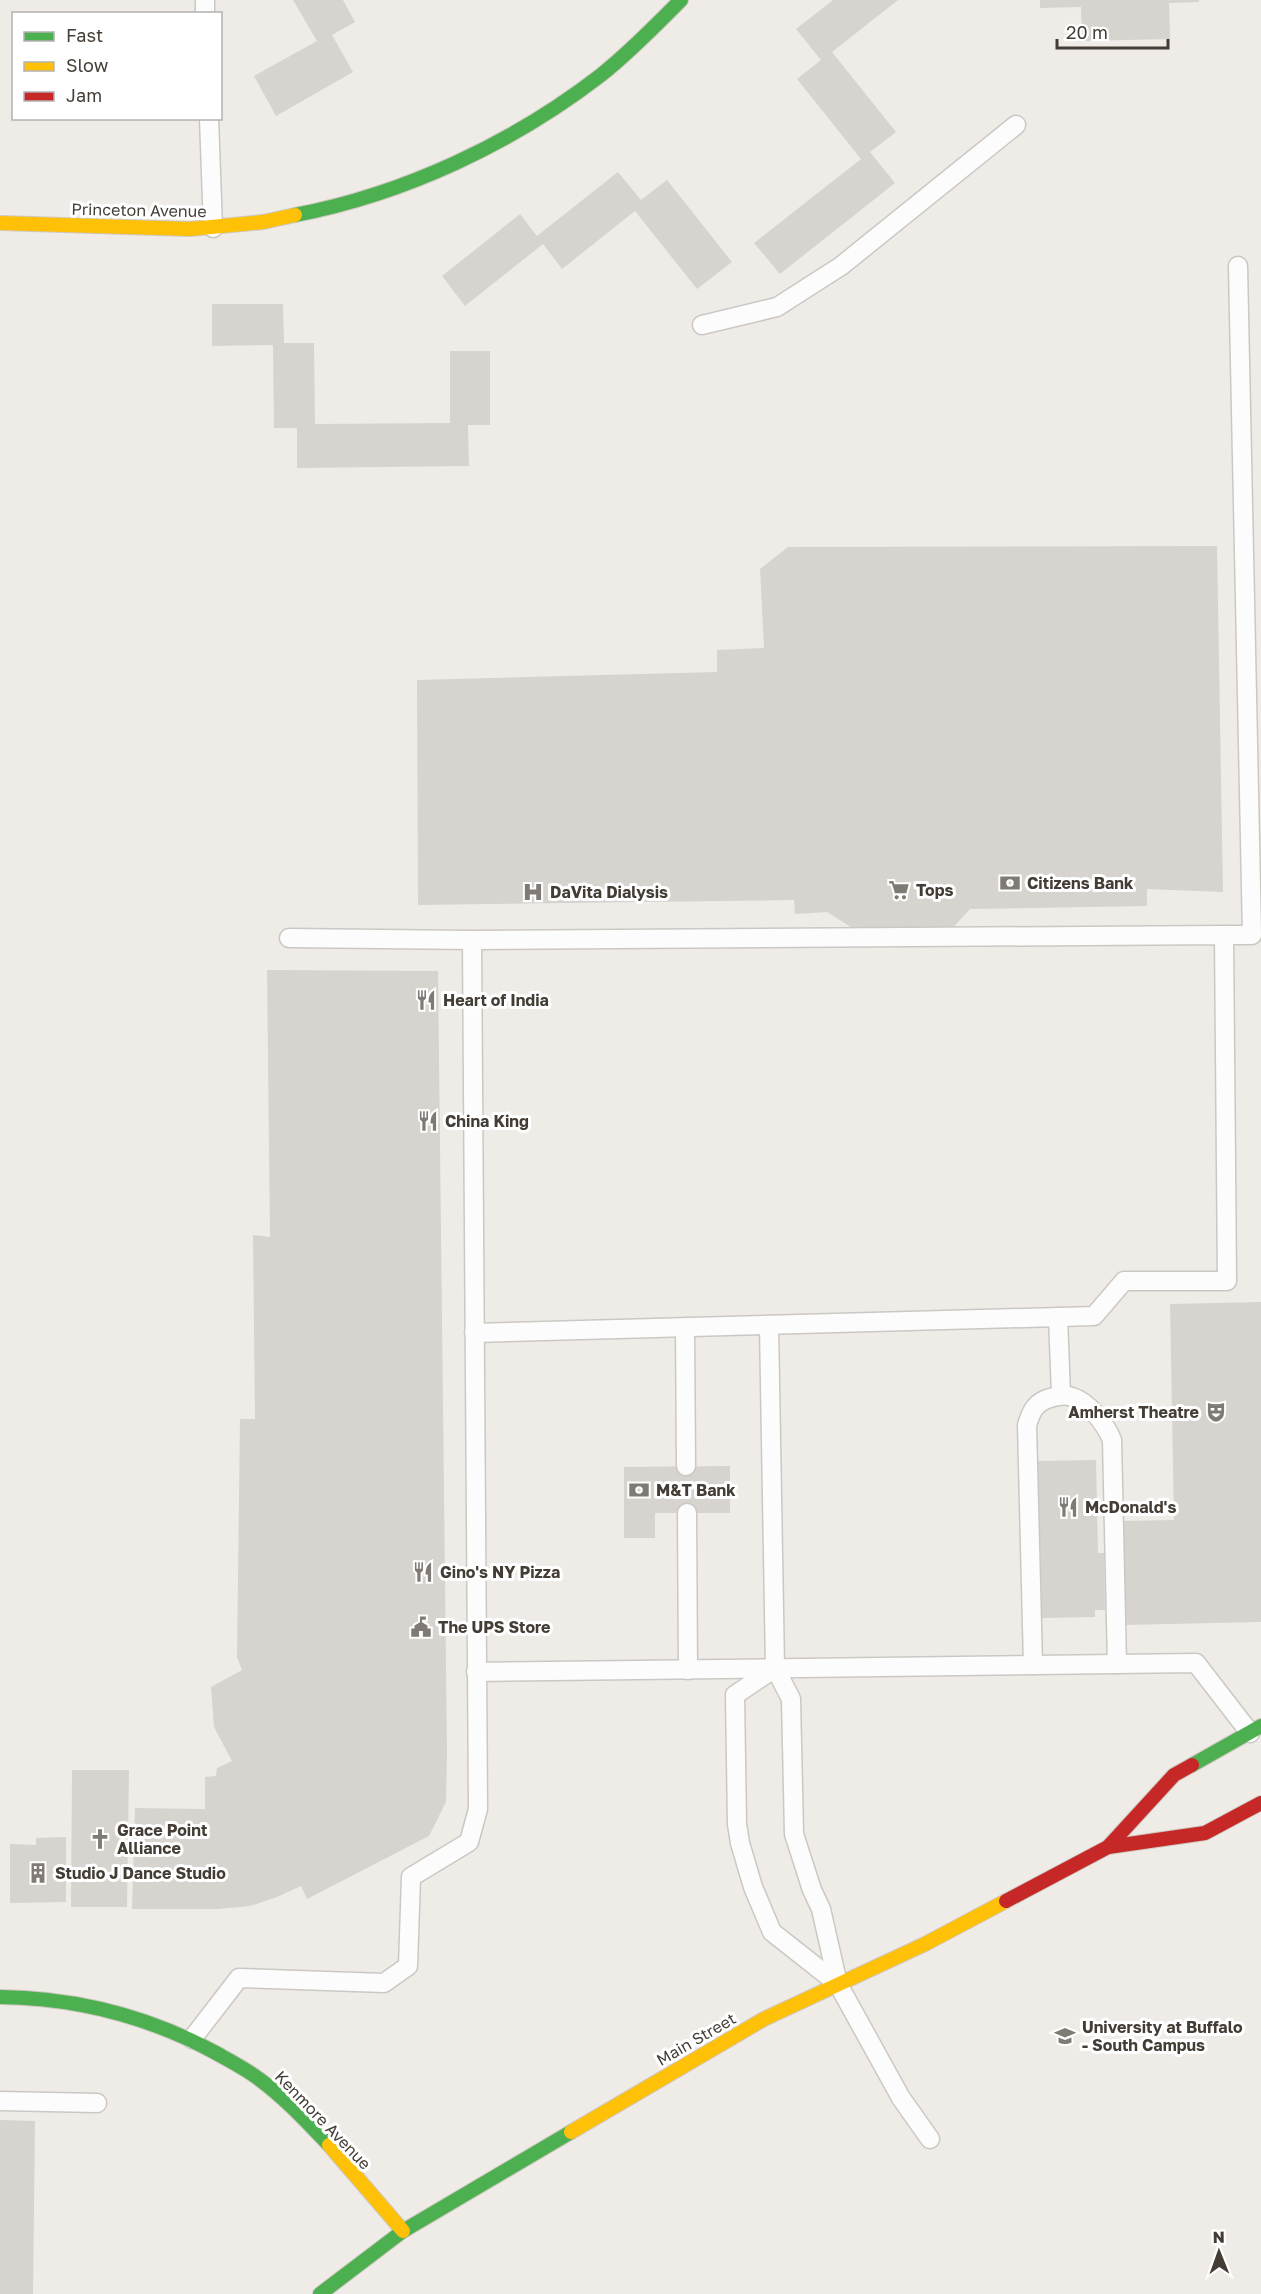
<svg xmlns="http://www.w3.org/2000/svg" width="1261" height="2294" font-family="'Golos Text',sans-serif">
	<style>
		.building { fill: #d7d3cf }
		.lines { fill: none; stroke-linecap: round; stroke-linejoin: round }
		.lane-casing { stroke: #cbc8c4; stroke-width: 21 }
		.fast-casing { stroke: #cec8bf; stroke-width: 16 }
		.slow-casing { stroke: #cec8bf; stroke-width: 16 }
		.jam-casing { stroke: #cec8bf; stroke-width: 16 }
		.lane { stroke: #fdfcfc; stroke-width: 18 }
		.fast { stroke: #4caf50; stroke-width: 14 }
		.slow { stroke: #ffc107; stroke-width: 14 }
		.jam { stroke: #c62828; stroke-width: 14 }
		.labels { text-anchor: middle; stroke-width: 6; stroke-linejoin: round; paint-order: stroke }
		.street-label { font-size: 16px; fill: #443d35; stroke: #fff }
		.poi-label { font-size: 16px; font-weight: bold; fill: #443d35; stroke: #fff; text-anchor: start }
	</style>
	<rect width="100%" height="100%" fill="#efece8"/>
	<!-- building -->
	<g class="building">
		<path d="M293,0H343L355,22L332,35L353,72L276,116L254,76L317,41Z"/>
		<path d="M833,0H898L832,52L896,132L870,152L895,183L780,274L754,243L861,159L797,79L821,60L796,29Z"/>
		<path d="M1040,0H1199V2L1169,3L1170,39L1082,41L1081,7L1040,8Z"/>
		<path d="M618,172L641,200L667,180L732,262L697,289L635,211L562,269L543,244L465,306L442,276L520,214L537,236Z"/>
		<path d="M212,304H283L284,343H314L315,424L450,423V351H490V425H468L469,466L297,468V428H274L273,345L212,346Z"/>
		<path d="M1217,546L1223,892L1147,889V906L970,909L950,931L854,929L827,912L795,914L794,900L418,905L417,680L717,672V650L764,648L760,569L788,547Z"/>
		<path d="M267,970L438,971L447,1753L446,1802L429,1836L307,1899L301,1886L277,1897L250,1906L219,1909H132L135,1808L205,1809V1777L216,1776L217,1768L232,1761L214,1727L211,1687L242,1670L237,1657L240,1419H255L253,1235L270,1237Z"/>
		<path d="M1261,1302V1622L1123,1625L1121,1521L1174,1520L1170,1304Z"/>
		<path d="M1096,1460L1098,1553H1104L1105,1610H1095V1617L1042,1618L1038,1461Z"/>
		<path d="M730,1466V1513H655V1538H624V1467Z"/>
		<path d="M72,1770H129L127,1907H71Z"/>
		<path d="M66,1837V1902L10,1903V1844L36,1845V1838Z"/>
		<path d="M0,2120L35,2121L33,2294H0Z"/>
	</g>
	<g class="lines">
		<!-- lane casing -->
		<g class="lane-casing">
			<g id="lane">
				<path d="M205,0V14"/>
				<path d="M209,118L213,228"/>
				<path d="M702,325L777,307L841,266L1016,125"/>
				<path d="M1224,935H1252L1238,266"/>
				<path d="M289,938L472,940"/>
				<path d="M1058,1317L1061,1395"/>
				<path d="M769,1325L775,1668L791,1699L794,1834L812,1890L821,1909L838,1984L901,2098L930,2139"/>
				<path d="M685,1327L686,1466"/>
				<path d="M687,1513L688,1670"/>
				<path d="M1033,1665L1027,1425C1031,1412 1035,1402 1050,1398C1057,1396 1065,1394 1072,1397C1089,1402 1106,1425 1112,1440L1117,1664"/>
				<path d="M775,1668L735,1695L737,1824L740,1843L753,1887L772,1932L838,1984"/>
				<path d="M476,1672L1196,1663L1250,1733"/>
				<path d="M192,2039L239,1978L384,1983L408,1966L411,1877L469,1842L478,1809L472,940L1224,935L1227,1281H1124L1094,1316L474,1333"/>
				<path d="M0,2101L97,2103"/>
			</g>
		</g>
		<!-- fast casing -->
		<g class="fast-casing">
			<g id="fast">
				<path d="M295,215C405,194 513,143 601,75C630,52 655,26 681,0"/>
				<path d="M1192,1765L1261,1726"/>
				<path d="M0,1997C77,1998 148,2016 216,2053C230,2061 246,2069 259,2079C285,2098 307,2122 329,2145"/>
				<path d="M320,2294L403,2231L571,2132"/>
			</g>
		</g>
		<!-- slow casing -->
		<g class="slow-casing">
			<g id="slow">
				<path d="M0,223L190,229L263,222L295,215"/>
				<path d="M571,2132L764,2019L925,1944L1006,1901"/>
				<path d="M329,2145L403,2231"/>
			</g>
		</g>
		<!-- jam casing -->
		<g class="jam-casing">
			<g id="jam">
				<path d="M1108,1847L1205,1833L1261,1803"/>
				<path d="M1006,1901L1108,1847L1174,1775L1192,1765"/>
			</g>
		</g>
		<!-- lane -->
		<use href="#lane" class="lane"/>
		<!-- fast -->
		<use href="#fast" class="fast"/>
		<!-- slow -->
		<use href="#slow" class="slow"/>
		<!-- jam -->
		<use href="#jam" class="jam"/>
	</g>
	<!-- icons -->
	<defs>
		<g id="bank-bare" transform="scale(1.62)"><path d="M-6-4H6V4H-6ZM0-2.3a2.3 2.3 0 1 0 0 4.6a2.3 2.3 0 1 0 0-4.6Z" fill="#807a74" stroke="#fff" stroke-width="2.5" paint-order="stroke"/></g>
		<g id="supermarket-bare" transform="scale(1.62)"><path d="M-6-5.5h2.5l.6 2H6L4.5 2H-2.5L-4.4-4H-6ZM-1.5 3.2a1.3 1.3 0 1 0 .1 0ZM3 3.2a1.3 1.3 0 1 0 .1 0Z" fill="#807a74" stroke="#fff" stroke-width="2.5" paint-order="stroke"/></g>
		<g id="hospital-bare" transform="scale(1.62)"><path d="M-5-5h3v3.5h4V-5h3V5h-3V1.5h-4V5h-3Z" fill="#807a74" stroke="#fff" stroke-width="2.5" paint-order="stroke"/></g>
		<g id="restaurant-bare" transform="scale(1.62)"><path d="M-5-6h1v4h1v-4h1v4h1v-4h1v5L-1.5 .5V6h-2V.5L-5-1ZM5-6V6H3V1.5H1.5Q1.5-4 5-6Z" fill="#807a74" stroke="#fff" stroke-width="2.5" paint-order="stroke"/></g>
		<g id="theatre-bare" transform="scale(1.62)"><path d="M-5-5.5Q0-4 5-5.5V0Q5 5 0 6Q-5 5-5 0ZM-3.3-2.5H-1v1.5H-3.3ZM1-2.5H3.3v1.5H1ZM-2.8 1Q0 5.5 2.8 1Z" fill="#807a74" stroke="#fff" stroke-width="2.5" paint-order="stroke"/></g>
		<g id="civic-bare" transform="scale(1.62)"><path d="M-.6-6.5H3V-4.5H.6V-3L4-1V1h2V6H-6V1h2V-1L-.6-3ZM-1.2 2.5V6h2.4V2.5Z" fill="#807a74" stroke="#fff" stroke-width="2.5" paint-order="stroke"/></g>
		<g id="church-bare" transform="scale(1.62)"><path d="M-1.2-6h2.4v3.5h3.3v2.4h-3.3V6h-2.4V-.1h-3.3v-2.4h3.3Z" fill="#807a74" stroke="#fff" stroke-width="2.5" paint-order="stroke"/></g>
		<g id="building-bare" transform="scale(1.62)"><path d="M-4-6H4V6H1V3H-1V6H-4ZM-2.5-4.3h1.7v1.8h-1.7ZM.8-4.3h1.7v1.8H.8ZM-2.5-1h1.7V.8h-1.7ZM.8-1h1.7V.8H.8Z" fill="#807a74" stroke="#fff" stroke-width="2.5" paint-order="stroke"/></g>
		<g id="university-bare" transform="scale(1.62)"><path d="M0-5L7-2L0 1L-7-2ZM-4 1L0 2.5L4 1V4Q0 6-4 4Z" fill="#807a74" stroke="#fff" stroke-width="2.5" paint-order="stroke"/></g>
	</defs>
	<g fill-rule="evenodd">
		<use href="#bank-bare" x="1010" y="883"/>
		<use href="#supermarket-bare" x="899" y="890"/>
		<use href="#hospital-bare" x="533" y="892"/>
		<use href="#restaurant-bare" x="426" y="1000"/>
		<use href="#restaurant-bare" x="428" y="1121"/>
		<use href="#theatre-bare" x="1216" y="1412"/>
		<use href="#bank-bare" x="639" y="1490"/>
		<use href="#restaurant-bare" x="1068" y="1507"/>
		<use href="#restaurant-bare" x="423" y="1572"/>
		<use href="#civic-bare" x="421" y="1627"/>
		<use href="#church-bare" x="100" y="1839"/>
		<use href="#building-bare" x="38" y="1873"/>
		<use href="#university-bare" x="1065" y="2036"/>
	</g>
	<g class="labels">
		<!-- street labels -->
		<g class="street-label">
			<text transform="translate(139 210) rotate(1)" y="6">Princeton Avenue</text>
			<text transform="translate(696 2039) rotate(-30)" y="6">Main Street</text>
			<text transform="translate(323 2120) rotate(46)" y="6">Kenmore Avenue</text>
		</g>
		<!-- poi labels -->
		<g class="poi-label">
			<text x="1027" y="889">Citizens Bank</text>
			<text x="916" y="896">Tops</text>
			<text x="550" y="898">DaVita Dialysis</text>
			<text x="443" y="1006">Heart of India</text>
			<text x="445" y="1127">China King</text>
			<text x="1199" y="1418" text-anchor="end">Amherst Theatre</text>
			<text x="656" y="1496">M&amp;T Bank</text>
			<text x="1085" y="1513">McDonald's</text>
			<text x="440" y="1578">Gino's NY Pizza</text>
			<text x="438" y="1633">The UPS Store</text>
			<text x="117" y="1836">Grace Point<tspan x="117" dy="18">Alliance</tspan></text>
			<text x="55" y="1879">Studio J Dance Studio</text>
			<text x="1082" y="2033">University at Buffalo<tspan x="1082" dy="18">- South Campus</tspan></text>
		</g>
	</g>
	<!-- legend -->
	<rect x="12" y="12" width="210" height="108" fill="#ffffff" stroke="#b4b1ae" stroke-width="1.5"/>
	<rect x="24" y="32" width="30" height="9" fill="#4caf50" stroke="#b4b1ae" stroke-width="1.5"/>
	<text x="66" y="42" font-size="18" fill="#443d35">Fast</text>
	<rect x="24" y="62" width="30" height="9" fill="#ffc107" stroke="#b4b1ae" stroke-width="1.5"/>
	<text x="66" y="72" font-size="18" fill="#443d35">Slow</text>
	<rect x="24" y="92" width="30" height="9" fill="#c62828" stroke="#b4b1ae" stroke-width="1.5"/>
	<text x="66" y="102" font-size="18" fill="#443d35">Jam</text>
	<!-- north arrow -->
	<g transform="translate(1219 2252) rotate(359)" stroke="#ffffff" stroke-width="4.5" paint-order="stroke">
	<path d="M0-4.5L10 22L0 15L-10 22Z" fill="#443d35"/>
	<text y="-9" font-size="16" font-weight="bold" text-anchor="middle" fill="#443d35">N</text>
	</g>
	<!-- scale -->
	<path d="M1057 39v9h111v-9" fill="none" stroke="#443d35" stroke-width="3"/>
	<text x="1066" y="39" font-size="18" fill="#443d35" stroke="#ffffff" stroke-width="4.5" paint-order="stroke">20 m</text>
</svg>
